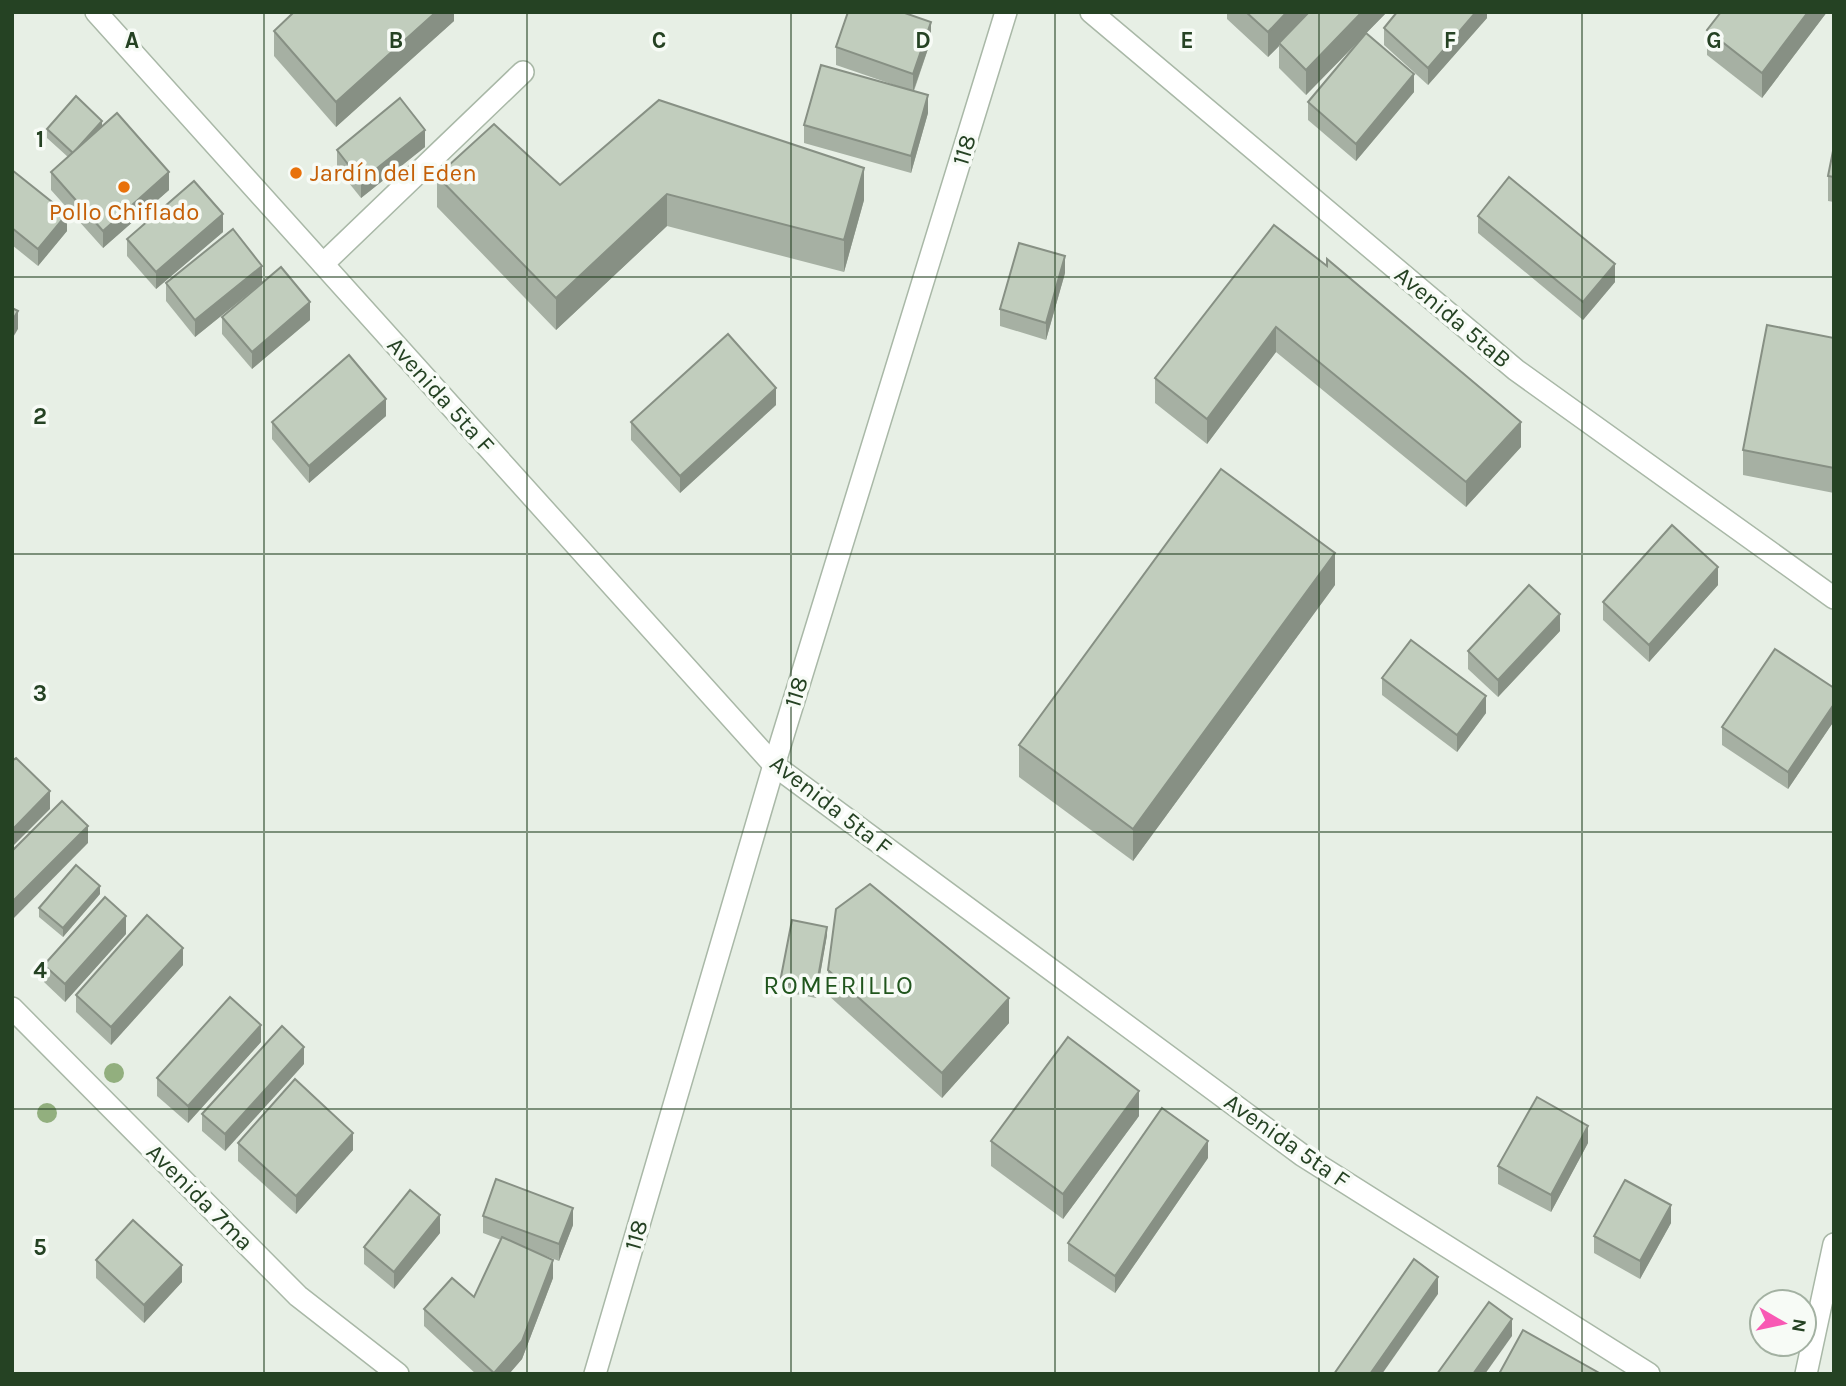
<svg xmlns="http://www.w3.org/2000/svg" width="1846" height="1386" font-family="Karla,sans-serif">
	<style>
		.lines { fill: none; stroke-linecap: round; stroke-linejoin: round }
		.street-casing { stroke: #a9b8a7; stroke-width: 24 }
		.street { stroke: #fff; stroke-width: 21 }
		.tree { fill: #92af7e }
		.wall { fill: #a6b0a3 }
		.shaded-wall { fill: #879084 }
		.building { fill: #c1cdbd; stroke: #879084; stroke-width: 2 }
		.grid { fill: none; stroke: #254223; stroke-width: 2; stroke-opacity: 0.55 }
		.food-dot { fill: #e8710a; stroke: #f7fbf6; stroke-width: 2.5 }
		.labels { text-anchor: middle; stroke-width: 7; stroke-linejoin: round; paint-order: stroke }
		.street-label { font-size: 24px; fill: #254223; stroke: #f7fbf6 }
		.food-label { font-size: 24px; fill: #c56008; stroke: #f7fbf6; text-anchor: start }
		.neighbourhood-label { font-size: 26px; letter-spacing: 2px; fill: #20551d; stroke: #f7fbf6 }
		.grid-label { font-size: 23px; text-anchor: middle; font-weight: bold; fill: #254223; stroke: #f7fbf6; stroke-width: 7; stroke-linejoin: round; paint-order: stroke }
	</style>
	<rect width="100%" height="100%" fill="#e7efe5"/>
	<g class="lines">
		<!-- street casing -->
		<g class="street-casing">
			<g id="street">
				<path d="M96,12L774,765L1302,1155L1649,1374"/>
				<path d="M1091,12L1516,370L1834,598"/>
				<path d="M323,264L523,72"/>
				<path d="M12,1008L298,1296L398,1374"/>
				<path d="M595,1374L774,765L1006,12"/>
				<path d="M1806,1374L1834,1244"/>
			</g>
		</g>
		<!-- street -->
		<use href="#street" class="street"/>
	</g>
	<!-- trees -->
	<g class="tree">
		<circle cx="114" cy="1073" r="10"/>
		<circle cx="47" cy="1113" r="10"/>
	</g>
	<!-- wall -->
	<g class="wall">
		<path d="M454,12V21L336,127L274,56V31Z"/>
		<path d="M1227,12H1387L1366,33L1414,92L1356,161L1308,120V102L1362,38L1306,95L1279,68V46L1268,57L1227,19Z"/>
		<path d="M1487,12V18L1428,85L1384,45V28Z"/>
		<path d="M1721,12H1827L1762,98L1707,55V30Z"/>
		<path d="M931,40L914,91L928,113L911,173L804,143V125L906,89L836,65V47Z"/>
		<path d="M102,126L169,190L103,248L51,190V172L68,157L47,138V129Z"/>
		<path d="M1834,146V202L1828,201V176Z"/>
		<path d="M425,147L361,198L337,168V150Z"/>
		<path d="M12,170L67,231L38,266L12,245Z"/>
		<path d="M437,176L560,185L864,200L844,272L667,226L556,330L437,207Z"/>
		<path d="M1478,216L1615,282L1583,320L1478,233Z"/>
		<path d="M1274,225L1521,447L1466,507L1276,352L1207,444L1155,403V378Z"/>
		<path d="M223,232L156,289L127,256V239Z"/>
		<path d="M1065,273L1046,340L1000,326V309Z"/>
		<path d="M166,283H262L195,337L166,301Z"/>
		<path d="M222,317L310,320L252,369L222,334Z"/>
		<path d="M1834,338V493L1743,475V450Z"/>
		<path d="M776,405L680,493L631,440V422Z"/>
		<path d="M386,416L309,483L272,439V422Z"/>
		<path d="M1335,585L1133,861L1019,777V745Z"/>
		<path d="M1718,585L1649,662L1603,620V602Z"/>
		<path d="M1560,631L1498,697L1468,669V651Z"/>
		<path d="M1382,678L1486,713L1457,752L1382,695Z"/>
		<path d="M1834,688V721L1788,789L1722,745V727Z"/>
		<path d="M100,894L63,937L39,917V908Z"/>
		<path d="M126,934L65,1002L44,982V965Z"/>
		<path d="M827,935L816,998L780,991V982Z"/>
		<path d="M183,965L111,1045L76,1012V995Z"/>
		<path d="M828,970L1009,1023L942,1098L828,995Z"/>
		<path d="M261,1042L188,1123L157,1096V1078Z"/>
		<path d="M304,1064L225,1151L202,1131V1114Z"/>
		<path d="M1139,1116L1063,1219L991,1166V1141Z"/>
		<path d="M238,1143L353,1150L296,1214L238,1161Z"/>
		<path d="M1588,1143L1551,1212L1498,1184V1166Z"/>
		<path d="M1208,1158L1115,1293L1068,1261V1243Z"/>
		<path d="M483,1216L573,1225L559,1261L538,1253L553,1278L522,1359L509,1374H476L424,1326V1309L474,1297L501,1240L483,1233Z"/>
		<path d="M1671,1223L1640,1279L1594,1253V1236Z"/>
		<path d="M440,1233L394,1289L364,1264V1247Z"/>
		<path d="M96,1260L182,1282L144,1323L96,1278Z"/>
	</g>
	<!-- shaded-wall -->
	<g class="shaded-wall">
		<path d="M436,12H454V21L336,127V102Z"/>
		<path d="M1287,12H1310L1279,43V46L1268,57V32Z"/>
		<path d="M1362,12H1387L1306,95V70Z"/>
		<path d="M1476,12H1487V18L1428,85V68Z"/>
		<path d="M1808,12H1827L1762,98V73Z"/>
		<path d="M931,22V40L913,92V74Z"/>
		<path d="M1414,74V92L1356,161V144Z"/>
		<path d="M928,95V113L911,173V156Z"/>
		<path d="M102,121V130L73,153Z"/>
		<path d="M425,130V147L361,198V181Z"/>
		<path d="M864,168V200L844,272V240Z"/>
		<path d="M169,172V190L103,248V231Z"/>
		<path d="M667,194V226L556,330V298Z"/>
		<path d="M67,214V231L38,266V249Z"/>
		<path d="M223,214V232L156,289V272Z"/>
		<path d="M1065,256V273L1046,340V323Z"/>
		<path d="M1615,264V282L1583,320V302Z"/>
		<path d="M262,266V283L195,337V320Z"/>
		<path d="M310,302V320L252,369V352Z"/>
		<path d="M18,311V329L12,339V321Z"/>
		<path d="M1276,327V352L1207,444V419Z"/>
		<path d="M776,388V405L680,493V476Z"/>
		<path d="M386,399V416L309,483V466Z"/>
		<path d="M1521,422V447L1466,507V482Z"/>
		<path d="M1335,553V585L1133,861V829Z"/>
		<path d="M1718,567V585L1649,662V645Z"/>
		<path d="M1560,614V631L1498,697V680Z"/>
		<path d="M1486,696V713L1457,752V735Z"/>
		<path d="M1834,704V721L1788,789V772Z"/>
		<path d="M50,791V809L12,847V830Z"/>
		<path d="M88,826V843L12,920V902Z"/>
		<path d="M100,886V894L63,937V928Z"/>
		<path d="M126,916V934L65,1002V984Z"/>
		<path d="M827,927V935L816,998V989Z"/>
		<path d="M183,948V965L111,1045V1027Z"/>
		<path d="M1009,998V1023L942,1098V1073Z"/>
		<path d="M261,1025V1042L188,1123V1106Z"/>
		<path d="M304,1047V1064L225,1151V1134Z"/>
		<path d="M1139,1091V1116L1063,1219V1194Z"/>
		<path d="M1588,1126V1143L1551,1212V1195Z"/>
		<path d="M353,1133V1150L296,1214V1196Z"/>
		<path d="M1208,1141V1158L1115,1293V1276Z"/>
		<path d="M1671,1205V1223L1640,1279V1261Z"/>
		<path d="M573,1208V1225L559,1261V1244Z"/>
		<path d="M440,1215V1233L394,1289V1272Z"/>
		<path d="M553,1260V1278L522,1359L509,1374H494Z"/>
		<path d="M182,1265V1282L144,1323V1305Z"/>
		<path d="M1438,1277V1294L1382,1374H1370Z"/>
		<path d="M1512,1319V1336L1485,1374H1473Z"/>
	</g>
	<!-- building -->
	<g class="building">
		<path d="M294,12H436L336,102L274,31Z"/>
		<path d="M848,12H902L931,22L913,74L836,47Z"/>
		<path d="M1246,12H1287L1268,32Z"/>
		<path d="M1309,12H1362L1306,70L1279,43Z"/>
		<path d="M1397,12H1476L1428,68L1384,28Z"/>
		<path d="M1721,12H1808L1762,73L1707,30Z"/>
		<path d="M1366,33L1414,74L1356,144L1308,102Z"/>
		<path d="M821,65L928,95L911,156L804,125Z"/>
		<path d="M76,96L102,121L73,153L47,129Z"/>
		<path d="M400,98L425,130L361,181L337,150Z"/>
		<path d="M659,100L864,168L844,240L667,194L556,298L437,176L494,124L560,185Z"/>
		<path d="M117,113L169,172L103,231L51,172Z"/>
		<path d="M1834,146V177L1828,176Z"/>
		<path d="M12,170L67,214L38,249L12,228Z"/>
		<path d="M1509,177L1615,264L1583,302L1478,216Z"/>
		<path d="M194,181L223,214L156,272L127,239Z"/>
		<path d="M1274,225L1327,266V259L1521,422L1466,482L1276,327L1207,419L1155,378Z"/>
		<path d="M233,229L262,266L195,320L166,283Z"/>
		<path d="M1019,243L1065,256L1046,323L1000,309Z"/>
		<path d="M281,267L310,302L252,352L222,317Z"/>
		<path d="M12,308L18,311L12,321Z"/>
		<path d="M1767,325L1834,338V468L1743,450Z"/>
		<path d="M728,334L776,388L680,476L631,422Z"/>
		<path d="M349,355L386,399L309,466L272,422Z"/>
		<path d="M1221,469L1335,553L1133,829L1019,745Z"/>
		<path d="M1672,525L1718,567L1649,645L1603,602Z"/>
		<path d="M1529,585L1560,614L1498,680L1468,651Z"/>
		<path d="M1411,640L1486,696L1457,735L1382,678Z"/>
		<path d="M1775,649L1834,688V704L1788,772L1722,727Z"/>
		<path d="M16,758L50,791L12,830V761Z"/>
		<path d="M62,801L88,826L12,902V851Z"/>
		<path d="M76,865L100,886L63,928L39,908Z"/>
		<path d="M870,884L1009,998L942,1073L828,970L836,909Z"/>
		<path d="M105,897L126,916L65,984L44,965Z"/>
		<path d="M147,915L183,948L111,1027L76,995Z"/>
		<path d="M792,920L827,927L816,989L780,982Z"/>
		<path d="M230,997L261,1025L188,1106L157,1078Z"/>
		<path d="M282,1026L304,1047L225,1134L202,1114Z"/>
		<path d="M1068,1037L1139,1091L1063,1194L991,1141Z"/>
		<path d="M295,1079L353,1133L296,1196L238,1143Z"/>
		<path d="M1537,1097L1588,1126L1551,1195L1498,1166Z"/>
		<path d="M1162,1108L1208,1141L1115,1276L1068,1243Z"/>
		<path d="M496,1179L573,1208L559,1244L483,1216Z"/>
		<path d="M1625,1180L1671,1205L1640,1261L1594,1236Z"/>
		<path d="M410,1190L440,1215L394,1272L364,1247Z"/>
		<path d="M133,1220L182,1265L144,1305L96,1260Z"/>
		<path d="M502,1237L553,1260L522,1341L494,1373L424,1309L452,1278L474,1297Z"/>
		<path d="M1414,1259L1438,1277L1370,1374H1334Z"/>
		<path d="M1489,1302L1512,1319L1473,1374H1437Z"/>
		<path d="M1523,1330L1601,1374H1499Z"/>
	</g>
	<!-- grid -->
	<path class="grid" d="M264,12V1374M527,12V1374M791,12V1374M1055,12V1374M1319,12V1374M1582,12V1374M12,277H1834M12,554H1834M12,832H1834M12,1109H1834"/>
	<!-- markers -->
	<g class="food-dot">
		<circle cx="296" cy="173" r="7"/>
		<circle cx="124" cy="187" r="7"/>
	</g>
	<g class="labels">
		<!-- street labels -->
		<g class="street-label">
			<text transform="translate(964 150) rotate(-73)" y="8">118</text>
			<text transform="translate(1453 317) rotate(40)" y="8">Avenida 5taB</text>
			<text transform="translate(441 395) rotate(48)" y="8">Avenida 5ta F</text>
			<text transform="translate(796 692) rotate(-73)" y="8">118</text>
			<text transform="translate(831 805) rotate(38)" y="8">Avenida 5ta F</text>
			<text transform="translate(1287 1141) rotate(35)" y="8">Avenida 5ta F</text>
			<text transform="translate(200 1197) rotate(45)" y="8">Avenida 7ma</text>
			<text transform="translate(636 1235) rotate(-74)" y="8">118</text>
		</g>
		<!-- food labels -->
		<g class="food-label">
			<text x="310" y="181">Jardín del Eden</text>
			<text x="124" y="220" text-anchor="middle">Pollo Chiflado</text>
		</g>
		<!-- neighbourhood labels -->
		<g class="neighbourhood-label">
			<text x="839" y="994">ROMERILLO</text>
		</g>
	</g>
	<g class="grid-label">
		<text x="132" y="48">A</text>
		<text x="396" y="48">B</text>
		<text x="659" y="48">C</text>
		<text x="923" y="48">D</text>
		<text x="1187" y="48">E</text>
		<text x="1450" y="48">F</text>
		<text x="1714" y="48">G</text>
		<text x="40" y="147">1</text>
		<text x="40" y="424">2</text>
		<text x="40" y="701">3</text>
		<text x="40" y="978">4</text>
		<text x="40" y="1255">5</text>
	</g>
	<!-- border -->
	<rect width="1846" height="1386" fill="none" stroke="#254223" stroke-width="28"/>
	<!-- north arrow -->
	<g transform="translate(1783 1323) rotate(99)"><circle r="33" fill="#f7fbf6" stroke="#a3b1a2" stroke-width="2"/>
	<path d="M0-5L12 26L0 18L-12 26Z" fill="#f859b4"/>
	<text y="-10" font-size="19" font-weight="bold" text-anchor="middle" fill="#254223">N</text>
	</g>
</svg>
